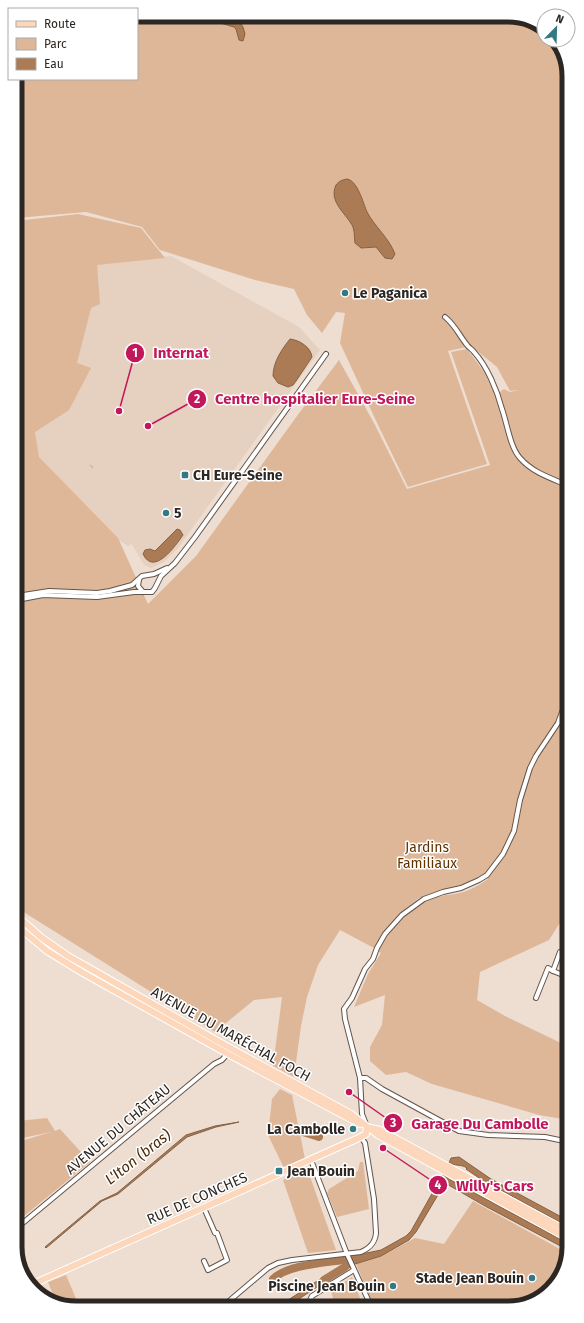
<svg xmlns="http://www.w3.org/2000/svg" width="584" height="1323" font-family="'Fira Sans',sans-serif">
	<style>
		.built { fill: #e6d0bf }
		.green { fill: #deb799 }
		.water { fill: #aa7b55; stroke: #846246 }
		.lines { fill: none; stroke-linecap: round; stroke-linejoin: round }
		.river { stroke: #aa7b55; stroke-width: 8 }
		.street-tunnel { stroke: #c7b9ae; stroke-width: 4; stroke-dasharray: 4 2; stroke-linecap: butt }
		.street-casing { stroke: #63554b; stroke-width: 6 }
		.primary-casing { stroke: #fff; stroke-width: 8 }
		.street { stroke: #fff; stroke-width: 4 }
		.primary { stroke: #fcd7bb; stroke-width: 6 }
		.poi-dot { fill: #327984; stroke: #fff; stroke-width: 1.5 }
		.labels { text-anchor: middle; stroke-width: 3; stroke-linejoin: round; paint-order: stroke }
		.poi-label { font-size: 14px; font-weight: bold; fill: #2d2723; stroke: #fff; text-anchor: start }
		.park-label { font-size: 14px; fill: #603201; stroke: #fff }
		.street-label { font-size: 14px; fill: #2d2723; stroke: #fff }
		.water-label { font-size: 15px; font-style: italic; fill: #4c2b0d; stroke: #fff }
		.rim { fill: none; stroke: #2d2723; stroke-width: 5 }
		.leader { fill: none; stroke: #c2185b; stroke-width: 1.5 }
		.callout-dot { fill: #c2185b; stroke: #fff; stroke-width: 1.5 }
		.mark-label { font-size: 12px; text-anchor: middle; font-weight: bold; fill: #fff }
		.callout-label { font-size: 15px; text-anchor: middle; font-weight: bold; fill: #c2185b; stroke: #fff; stroke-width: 3; stroke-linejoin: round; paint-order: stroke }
	</style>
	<rect width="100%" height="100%" fill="#eeddd1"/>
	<!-- built -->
	<path class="built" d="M171,256L299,327L320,350L178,548L164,562L151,568L144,565L132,544L128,546L111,535L39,457L16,371V273Z"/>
	<!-- green -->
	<g class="green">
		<path d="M137,15H512L544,27V40H554L566,56L568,910L549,940L480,972L477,1000L505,1016L565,1045L568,1038L569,1120L539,1115L432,1084L406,1072L386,1075L370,1061V1047L382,1025L385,995L354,1007L368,974L381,953L378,951C391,930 408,905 433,898C445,894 458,895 469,890C476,887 482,883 488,879L484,874L468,883L419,898L399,914L384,932L374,948L340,930L318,965L307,997L301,1026L294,1077L273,1066L282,997L254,1000L215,1032L22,911L17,902L16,221L78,214L141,228L165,258L97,265L100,304L91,308L77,363L91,368L69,410L35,432L39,457L118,538L148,604L196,556L297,416L339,360L375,425L407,489L490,465L451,352L467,349L485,373L495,396L504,389L510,392L519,390L510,391L497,367L471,346L448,351L487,464L408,487L378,425L340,343L345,313L336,312L322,333L307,315L294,289L255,280L160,250L142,227L86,212L16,218L15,79H137Z"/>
		<path d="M280,1089L292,1095L305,1159L284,1168L268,1135L272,1099Z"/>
		<path d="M47,1118L55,1131L60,1129L90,1162L18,1221V1142L51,1132L18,1139V1121Z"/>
		<path d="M360,1162H363L369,1209L337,1217L327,1193L329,1189L358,1171Z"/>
		<path d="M307,1168L336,1250L308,1253L283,1180Z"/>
		<path d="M473,1201L567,1253L557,1284L528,1305L374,1306L356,1264L387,1253L415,1238L444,1244Z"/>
		<path d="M66,1275L80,1308H72L56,1302L48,1282Z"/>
		<path d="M352,1277L363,1306H335L331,1291Z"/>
	</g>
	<!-- water -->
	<g class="water">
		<path d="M203,15H223L241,24L243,27L245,34L243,41L239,40L236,29L234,27L217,22L211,18Z"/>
		<path d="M347,179C358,181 363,203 367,212C375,227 389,238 395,254L392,259L385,258L376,247L361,248L355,243C354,237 355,233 353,227C347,214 328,202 336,185C339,181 342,180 347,179Z"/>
		<path d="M290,339C299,340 311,347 312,357L296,381L293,385L288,387L278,383L273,376C273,362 282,349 290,339Z"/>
		<path d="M177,529L180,530L183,535C176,545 154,577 143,554L145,550L150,549L155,551Z"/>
		<path d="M239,1122L216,1127L187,1137L118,1194L102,1201L46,1248L45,1247L100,1201L117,1193L186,1135L215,1126Z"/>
		<path d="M459,1157L491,1179L569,1221V1227L482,1180L466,1169L467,1168C461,1164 455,1166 449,1163L451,1158Z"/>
		<path d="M443,1174L447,1177V1178L569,1244L568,1250L485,1206L445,1183L416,1232L409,1240L381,1256L355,1264L352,1256H353L381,1250L406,1236L411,1231Z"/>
		<path d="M331,1272L333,1277L331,1278L288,1306H279Z"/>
	</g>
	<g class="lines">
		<!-- river -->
		<g class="river">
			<path d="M303,1132L319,1137"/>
			<path d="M273,1279C287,1265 324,1263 343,1260"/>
			<path d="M324,1280L345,1267L348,1264L353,1260L363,1256"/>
		</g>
		<!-- street-tunnel -->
		<path class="street-tunnel" d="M91,467L92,466"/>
		<!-- street casing -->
		<g class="street-casing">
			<g id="street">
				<path d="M445,317C455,325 459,335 467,345C469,348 472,349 474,352C487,366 497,390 502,409C507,423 510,447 520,458C532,472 550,478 567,485"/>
				<path d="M139,580L138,586L143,592"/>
				<path d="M17,596L49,591L97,593L110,591L132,585L142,576L154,574L167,568"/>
				<path d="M17,600L43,595L97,597L134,592H152L155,588L161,576L175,563L195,537L326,354"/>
				<path d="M560,952L553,971L568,977"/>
				<path d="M536,998L548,968L553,971"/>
				<path d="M360,1078H366L382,1089L459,1131L488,1135L545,1137L569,1142"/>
				<path d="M366,1124L362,1114L360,1078L345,1019L344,1009L352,998L365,969L373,959L377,948L385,934L402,915L424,899L443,892L461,888L479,880L487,875L503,854L514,831L520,800L530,768L536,756L558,723L564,707L566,692L563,655L567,639"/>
				<path d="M311,1160L347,1254L371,1306"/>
				<path d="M204,1208L215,1233H217L227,1260L208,1270L204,1261"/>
				<path d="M18,1227L214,1064L222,1060L229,1052"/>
				<path d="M310,1306V1300L312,1296L354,1270"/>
				<path d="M222,1307L268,1268L278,1263L292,1260L361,1252C370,1248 375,1243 376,1233L374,1199L365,1143L361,1137"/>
			</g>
		</g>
		<!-- primary casing -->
		<g class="primary-casing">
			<g id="primary">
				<path d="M17,916L42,938L68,956L223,1044L351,1114L378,1135L569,1239"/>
				<path d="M17,926L47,951L83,973L228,1054L360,1124"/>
				<path d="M371,1128L380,1130L569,1232"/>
				<path d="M31,1285L361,1137L366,1134L367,1127"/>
			</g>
		</g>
		<!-- street -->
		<use href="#street" class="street"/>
		<!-- primary -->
		<use href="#primary" class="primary"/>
	</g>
	<!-- markers -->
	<g class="poi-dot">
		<circle cx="345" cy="293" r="4"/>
		<rect x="181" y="471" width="8" height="8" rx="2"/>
		<circle cx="166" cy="513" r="4"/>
		<circle cx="353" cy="1129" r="4"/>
		<rect x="275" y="1167" width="8" height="8" rx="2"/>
		<circle cx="532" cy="1278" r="4"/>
		<circle cx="393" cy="1286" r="4"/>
	</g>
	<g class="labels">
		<!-- poi labels -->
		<g class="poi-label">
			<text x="353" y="298">Le Paganica</text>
			<text x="193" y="480">CH Eure-Seine</text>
			<text x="174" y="518">5</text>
			<text x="345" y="1134" text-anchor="end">La Cambolle</text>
			<text x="287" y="1176">Jean Bouin</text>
			<text x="524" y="1283" text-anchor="end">Stade Jean Bouin</text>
			<text x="385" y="1291" text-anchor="end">Piscine Jean Bouin</text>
		</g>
		<!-- park labels -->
		<g class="park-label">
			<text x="427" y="852">Jardins<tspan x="427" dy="16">Familiaux</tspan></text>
		</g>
		<!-- street labels -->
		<g class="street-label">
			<text transform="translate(231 1034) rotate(29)" y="5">AVENUE DU MARÉCHAL FOCH</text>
			<text transform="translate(118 1129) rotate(-40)" y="5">AVENUE DU CHÂTEAU</text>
			<text transform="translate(197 1198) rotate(-24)" y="5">RUE DE CONCHES</text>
		</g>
		<!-- water labels -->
		<g class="water-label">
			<text transform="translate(138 1157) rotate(-38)" y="5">L'Iton (bras)</text>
		</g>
	</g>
	<!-- crop -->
	<path d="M0 0H584V1323H0ZM76 22H508A54 54 0 0 1 562 76V1247A54 54 0 0 1 508 1301H76A54 54 0 0 1 22 1247V76A54 54 0 0 1 76 22Z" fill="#fff" fill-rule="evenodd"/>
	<path class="rim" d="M76 22H508A54 54 0 0 1 562 76V1247A54 54 0 0 1 508 1301H76A54 54 0 0 1 22 1247V76A54 54 0 0 1 76 22Z"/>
	<!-- callouts -->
	<path class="leader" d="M119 411L135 353M148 426L197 399M349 1092L393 1123M383 1148L438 1185"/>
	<g class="callout-dot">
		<circle cx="119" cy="411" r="4"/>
		<circle cx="148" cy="426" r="4"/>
		<circle cx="349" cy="1092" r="4"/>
		<circle cx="383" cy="1148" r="4"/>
		<circle cx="135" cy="353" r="10"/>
		<circle cx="197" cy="399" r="10"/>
		<circle cx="393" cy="1123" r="10"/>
		<circle cx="438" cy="1185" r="10"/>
	</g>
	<g class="mark-label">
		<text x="135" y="357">1</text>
		<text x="197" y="403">2</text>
		<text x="393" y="1127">3</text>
		<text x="438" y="1189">4</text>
	</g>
	<g class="callout-label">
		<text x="181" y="358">Internat</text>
		<text x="315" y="404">Centre hospitalier Eure-Seine</text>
		<text x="480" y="1129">Garage Du Cambolle</text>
		<text x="495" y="1191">Willy's Cars</text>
	</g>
	<!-- legend -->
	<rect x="8" y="8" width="130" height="72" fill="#ffffff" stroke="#aba9a7"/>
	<rect x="16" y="21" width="20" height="6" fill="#fcd7bb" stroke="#aba9a7"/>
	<text x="44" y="28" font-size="12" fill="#2d2723">Route</text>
	<rect x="16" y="38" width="20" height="12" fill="#deb799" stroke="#aba9a7"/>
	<text x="44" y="48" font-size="12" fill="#2d2723">Parc</text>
	<rect x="16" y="58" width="20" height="12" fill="#aa7b55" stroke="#aba9a7"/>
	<text x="44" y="68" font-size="12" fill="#2d2723">Eau</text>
	<!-- north arrow -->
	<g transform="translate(556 28) rotate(23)"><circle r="19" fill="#ffffff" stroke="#aba9a7"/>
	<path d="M0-3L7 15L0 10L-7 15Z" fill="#327984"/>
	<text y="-6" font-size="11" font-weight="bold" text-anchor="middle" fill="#2d2723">N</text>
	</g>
</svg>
